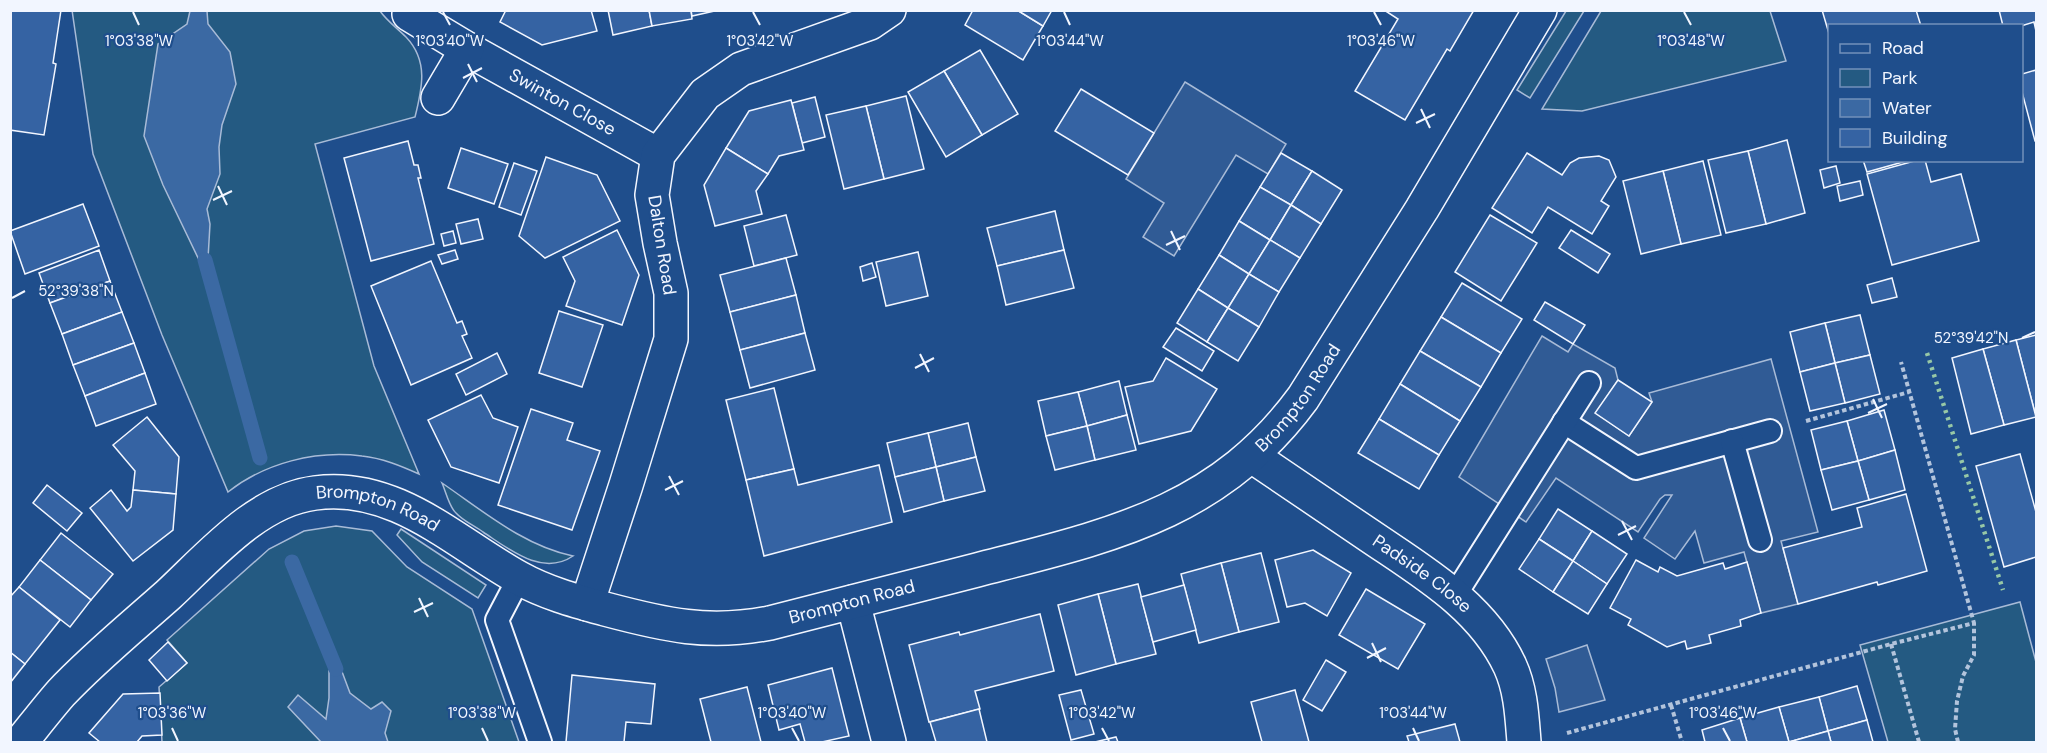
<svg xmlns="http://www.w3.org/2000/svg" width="2047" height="753" font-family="'DM Sans',sans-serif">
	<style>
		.green { fill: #245a82; stroke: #a8bbd7; stroke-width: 1.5 }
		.parking { fill: #305b95; stroke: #a8bbd7; stroke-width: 1.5 }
		.water { fill: #3b69a3; stroke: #a8bbd7; stroke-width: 1.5 }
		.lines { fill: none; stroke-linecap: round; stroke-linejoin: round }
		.stream { stroke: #3b69a3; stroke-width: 15 }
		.building { fill: #3563a3; stroke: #f2f6ff; stroke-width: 1.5 }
		.service-casing { stroke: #f2f6ff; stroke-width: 26 }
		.minor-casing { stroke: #f2f6ff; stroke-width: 36 }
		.path { stroke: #b3c4dc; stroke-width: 4; stroke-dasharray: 4.5 3; stroke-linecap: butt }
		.service { stroke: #1f4e8c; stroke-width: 22 }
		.minor { stroke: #1f4e8c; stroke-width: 33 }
		.hedge { stroke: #97c8a6; stroke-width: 4.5; stroke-dasharray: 3 4.5; stroke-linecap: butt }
		.ticks { fill: none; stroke: #f2f6ff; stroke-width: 2 }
		.labels { text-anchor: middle; stroke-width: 4.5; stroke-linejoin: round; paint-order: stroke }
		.street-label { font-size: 18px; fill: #f2f6ff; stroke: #1f4e8c }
		.ticks-label { font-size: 15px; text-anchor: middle; fill: #f2f6ff; stroke: #1f4e8c; stroke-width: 4.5; stroke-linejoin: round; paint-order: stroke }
	</style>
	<rect width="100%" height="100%" fill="#1f4e8c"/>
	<!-- green -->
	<g class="green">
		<path d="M72,10L380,11C387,21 397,28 406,37C429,61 422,89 415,117L315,144L374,366L419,474C401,466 382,458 362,456C315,450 265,463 228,492L162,335L93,154Z"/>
		<path d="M1566,11H1584L1530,98L1517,90Z"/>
		<path d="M1601,11H1770L1786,61L1582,111L1542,109Z"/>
		<path d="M442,483C483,511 524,546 573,556C542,577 509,549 483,532C475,526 463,521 456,513C449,507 446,492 442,483Z"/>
		<path d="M336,526L372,531L407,567L472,609L519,742H162L159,687L187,663L167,640L269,549L304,531Z"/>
		<path d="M401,529L486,585L478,598L422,562L397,535Z"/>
		<path d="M2020,602L2036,662V742H1888L1860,645Z"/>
	</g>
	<!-- parking -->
	<g class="parking">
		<path d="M1185,82L1286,144L1268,174L1236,155L1174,256L1143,237L1164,203L1126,179Z"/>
		<path d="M1542,336L1568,352L1573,344L1615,368L1618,380L1596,413L1629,436L1652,402L1649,393L1771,359L1818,532L1781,541L1798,604L1761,613L1744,552L1704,563L1695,531L1675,559L1644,538L1672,495H1665L1660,499L1638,532L1556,478L1526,522L1459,477Z"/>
		<path d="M1587,645L1605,700L1559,712L1555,688L1546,659Z"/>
	</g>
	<!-- water -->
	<g class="water">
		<path d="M190,11H207L208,24L230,52L236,84L222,125L219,147L220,174L207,209L210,224L208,259L200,262L163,185L144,136L158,44L187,24Z"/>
		<path d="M341,669L350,693L371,709L382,702L391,711L385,733L388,742H321L288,707L298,695L326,719L329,698V671Z"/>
	</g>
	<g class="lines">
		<!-- stream -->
		<g class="stream">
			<path d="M205,260L260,458"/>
			<path d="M292,562L336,669"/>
		</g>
	</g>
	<!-- building -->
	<g class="building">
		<path d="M10,10H61L53,63L56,64L44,135L10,130Z"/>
		<path d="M506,10H591L597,31L542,45L500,22Z"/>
		<path d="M608,10H649L652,26L613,35Z"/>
		<path d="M649,10H691L692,19L652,26Z"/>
		<path d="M691,10H719L692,16Z"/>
		<path d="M973,10H1017L1043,26L1023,60L965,25Z"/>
		<path d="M1017,10H1052L1043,26Z"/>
		<path d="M1384,10H1474L1450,51L1447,49L1405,120L1355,91L1398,19Z"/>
		<path d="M1822,10H1916L1921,26H1830V37Z"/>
		<path d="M1999,10H2036V31L2034,22L2021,26H2003Z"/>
		<path d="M980,50L1018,114L982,135L944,71Z"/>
		<path d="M2036,70V141H2035L2022,92V74Z"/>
		<path d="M944,71L982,135L946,157L908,92Z"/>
		<path d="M1081,89L1154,133L1128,175L1055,131Z"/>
		<path d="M906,96L924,169L884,179L866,106Z"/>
		<path d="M815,97L825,137L802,143L792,103Z"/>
		<path d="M791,100L804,150L779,156L768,174L726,148L749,111Z"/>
		<path d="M866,106L884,179L844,189L826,115Z"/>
		<path d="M1787,140L1805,213L1766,224L1748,151Z"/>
		<path d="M408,141L414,165H418L421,178H418L434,244L371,261L344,158Z"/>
		<path d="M461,148L508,164L494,204L448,188Z"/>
		<path d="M726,148L768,174L756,191L762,214L715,226L704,185Z"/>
		<path d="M1748,151L1766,224L1726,233L1708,160Z"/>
		<path d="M1281,153L1312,171L1291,205L1260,187Z"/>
		<path d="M1527,153L1562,175L1570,163L1579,158L1599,156L1609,160L1616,177L1601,201L1609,206L1592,234L1548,207L1532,233L1492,208Z"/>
		<path d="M546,157L597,175L620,221L545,258L519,236Z"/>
		<path d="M1863,160H1910L1867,172Z"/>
		<path d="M1918,160H1925L1931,182L1961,174L1979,241L1892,265L1867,174Z"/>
		<path d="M1703,161L1721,235L1681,244L1663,171Z"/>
		<path d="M514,163L537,171L521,215L499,207Z"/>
		<path d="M1836,166L1840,183L1824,188L1820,170Z"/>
		<path d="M1312,171L1342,190L1321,224L1291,205Z"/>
		<path d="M1663,171L1681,244L1641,254L1623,181Z"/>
		<path d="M1860,181L1863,195L1840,201L1837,186Z"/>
		<path d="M1260,187L1291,205L1270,240L1239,221Z"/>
		<path d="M83,204L99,246L25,274L10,231Z"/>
		<path d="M1291,205L1321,224L1300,258L1270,240Z"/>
		<path d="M1055,211L1064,250L997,266L987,228Z"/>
		<path d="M786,215L797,255L754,266L744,226Z"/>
		<path d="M1490,215L1537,243L1501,301L1455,272Z"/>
		<path d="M478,219L483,239L461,244L456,224Z"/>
		<path d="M1239,221L1270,240L1249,274L1219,255Z"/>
		<path d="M617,230L639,275L622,325L566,306L575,281L563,257Z"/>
		<path d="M1571,230L1610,254L1598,273L1559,248Z"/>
		<path d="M453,231L456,243L444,246L441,234Z"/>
		<path d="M1270,240L1300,258L1279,292L1249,274Z"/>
		<path d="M99,250L110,281L50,303L39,273Z"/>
		<path d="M455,250L458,259L442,264L438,255Z"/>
		<path d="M1064,250L1074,288L1006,305L997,266Z"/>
		<path d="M918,252L928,296L886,306L876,262Z"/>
		<path d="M1219,255L1249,274L1228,308L1198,289Z"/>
		<path d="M786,258L796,295L730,312L720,275Z"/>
		<path d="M431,261L457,323L462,321L467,334L462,336L472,358L411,385L371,286Z"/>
		<path d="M872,263L876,277L863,281L860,267Z"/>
		<path d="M1249,274L1279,292L1259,327L1228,308Z"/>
		<path d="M1892,278L1897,297L1872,303L1867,285Z"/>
		<path d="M110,281L122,312L62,334L50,303Z"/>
		<path d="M1462,283L1522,319L1501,353L1441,317Z"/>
		<path d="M1198,289L1228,308L1207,342L1177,323Z"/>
		<path d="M796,295L805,333L740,350L730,312Z"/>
		<path d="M1545,302L1585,325L1573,344L1534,320Z"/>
		<path d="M1228,308L1259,327L1238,361L1207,342Z"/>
		<path d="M559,311L603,325L582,387L539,373Z"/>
		<path d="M122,312L134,343L73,365L62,334Z"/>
		<path d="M1860,315L1870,355L1835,363L1825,323Z"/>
		<path d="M1441,317L1501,353L1481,387L1420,351Z"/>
		<path d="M1825,323L1835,363L1800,372L1790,332Z"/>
		<path d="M1176,328L1214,351L1202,371L1163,347Z"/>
		<path d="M805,333L815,370L750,388L740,350Z"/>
		<path d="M2036,335V417L2016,340Z"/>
		<path d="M2016,340L2036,417L2004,425L1983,349Z"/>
		<path d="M134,343L145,373L85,396L73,365Z"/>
		<path d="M1983,349L2004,425L1971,434L1952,358Z"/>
		<path d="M1420,351L1481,387L1460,421L1400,384Z"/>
		<path d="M497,353L507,374L466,395L456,374Z"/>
		<path d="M1870,355L1880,394L1845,403L1835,363Z"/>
		<path d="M1166,358L1217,389L1191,431L1139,444L1125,387L1153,381Z"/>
		<path d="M1835,363L1845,403L1810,411L1800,372Z"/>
		<path d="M145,373L156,404L96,426L85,396Z"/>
		<path d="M1618,380L1652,402L1629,436L1595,413Z"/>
		<path d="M1119,381L1127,415L1087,426L1078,392Z"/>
		<path d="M1400,384L1460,421L1439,455L1379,419Z"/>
		<path d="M774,388L794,469L746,480L726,400Z"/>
		<path d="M1078,392L1087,426L1046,436L1038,401Z"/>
		<path d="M481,395L493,418L518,427L499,483L451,467L428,420Z"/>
		<path d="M531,409L573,423L567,440L600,451L572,530L498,505Z"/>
		<path d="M1884,410L1895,450L1858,461L1847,421Z"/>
		<path d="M1127,415L1136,450L1095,460L1087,426Z"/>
		<path d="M147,417L179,457L176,494L133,490L135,471L113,445Z"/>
		<path d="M1379,419L1439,455L1419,489L1358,453Z"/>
		<path d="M1847,421L1858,461L1821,470L1811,430Z"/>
		<path d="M968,423L976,457L936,467L928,433Z"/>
		<path d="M1087,426L1095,460L1055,470L1046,436Z"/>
		<path d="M928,433L936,467L895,477L887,443Z"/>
		<path d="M1895,450L1905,490L1869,500L1858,461Z"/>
		<path d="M2020,454L2036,512V557L2004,567L1976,466Z"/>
		<path d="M976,457L985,491L944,501L936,467Z"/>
		<path d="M1858,461L1869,500L1832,510L1821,470Z"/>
		<path d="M879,465L892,522L764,556L746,480L794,469L798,485Z"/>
		<path d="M936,467L944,501L904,512L895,477Z"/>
		<path d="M47,485L82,513L67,531L33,503Z"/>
		<path d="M111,490L127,511L131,507L133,490L176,494L173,530L133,561L90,508Z"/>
		<path d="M1906,494L1927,571L1878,585L1877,582L1798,604L1783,548L1862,527L1857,508Z"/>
		<path d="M1558,509L1592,531L1573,561L1539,539Z"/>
		<path d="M1592,531L1627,554L1607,584L1573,561Z"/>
		<path d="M61,533L113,574L91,600L40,560Z"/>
		<path d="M1539,539L1573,561L1553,592L1519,569Z"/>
		<path d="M1313,550L1351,573L1327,616L1305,603L1287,607L1275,560Z"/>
		<path d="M1261,553L1279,622L1239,632L1221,563Z"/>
		<path d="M40,560L91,600L70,627L19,587Z"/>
		<path d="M1636,560L1658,572L1660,567L1677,576L1723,563L1725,569L1747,562L1761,613L1740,620L1741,626L1709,635L1711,643L1687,649L1685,641L1667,647L1628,625L1631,619L1610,608Z"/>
		<path d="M1573,561L1607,584L1588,614L1553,592Z"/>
		<path d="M1221,563L1239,632L1199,643L1181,574Z"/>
		<path d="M1138,584L1156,654L1116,664L1098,594Z"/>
		<path d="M1184,585L1196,630L1153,642L1141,597Z"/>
		<path d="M19,587L60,620L25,664L10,652V597Z"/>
		<path d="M1366,589L1425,624L1398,669L1339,635Z"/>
		<path d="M1098,594L1116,664L1076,675L1058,605Z"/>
		<path d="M1040,614L1054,671L975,691L980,709L929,722L909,645L959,632L960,635Z"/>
		<path d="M168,642L187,663L167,681L149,660Z"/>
		<path d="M10,652L25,664L10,683Z"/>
		<path d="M1326,660L1346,672L1322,711L1303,700Z"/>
		<path d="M832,668L849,736L822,742H805L800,724L779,730L768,685Z"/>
		<path d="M572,675L655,684L651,724L626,722L624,742H566Z"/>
		<path d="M1857,686L1867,720L1828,731L1819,697Z"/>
		<path d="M747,687L761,742H711L700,699Z"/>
		<path d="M1081,690L1094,734L1071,740L1059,695Z"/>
		<path d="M1295,690L1309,742H1262L1251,702Z"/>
		<path d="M160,693L162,735L142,736L137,742H100L89,733L123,694Z"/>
		<path d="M1819,697L1828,731L1789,742L1779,707Z"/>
		<path d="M1779,707L1789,742H1747L1740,718Z"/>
		<path d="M979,709L987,742H936L930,722Z"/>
		<path d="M1740,718L1747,742H1705L1702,730Z"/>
		<path d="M1867,720L1873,742H1831L1828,731Z"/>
		<path d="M1455,724L1460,742H1409L1407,736Z"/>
		<path d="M1828,731L1831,742H1789Z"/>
		<path d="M1116,737L1118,742H1095Z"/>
	</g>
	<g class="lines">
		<!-- service casing -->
		<g class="service-casing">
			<g id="service">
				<path d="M1564,422L1636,468L1770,431"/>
				<path d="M1732,441L1760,540"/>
				<path d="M519,578L497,620L540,742"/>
				<path d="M1455,595L1589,383"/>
			</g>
		</g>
		<!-- minor casing -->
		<g class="minor-casing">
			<g id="minor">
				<path id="s1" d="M409,14L467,49L658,155"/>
				<path d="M438,98L467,49"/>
				<path id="s2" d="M1252,456C1292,483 1331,510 1370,536C1423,572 1482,606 1510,666C1521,690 1522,717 1524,742"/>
				<path d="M853,602L889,742"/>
				<path d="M587,604L626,485L671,339V293L660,243L652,195L658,155L705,94L741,69L870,23L889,10"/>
				<path id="s3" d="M21,742C34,726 47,709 61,693C94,658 132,627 168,595C209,557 257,500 315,493C395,482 454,542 519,578C546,593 576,601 605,609C665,625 708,635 770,623C839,605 908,587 977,570C1108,536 1218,514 1303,398L1422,209L1540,10"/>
			</g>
		</g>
		<!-- path -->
		<g class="path">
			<path d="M1806,421L1909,392"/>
			<path d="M1891,644L1919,742"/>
			<path d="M1671,705L1682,742"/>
			<path d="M1567,733L1891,644L1974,623L1901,362"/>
			<path d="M1958,742L1955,729L1957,701L1963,676L1974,655V623"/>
		</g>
		<!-- service -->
		<use href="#service" class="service"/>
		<!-- minor -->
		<use href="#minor" class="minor"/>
		<!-- hedge -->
		<path class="hedge" d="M1927,353L2003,590"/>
	</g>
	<!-- ticks -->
	<path class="ticks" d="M133,12L139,25M443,12L450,25M753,12L760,25M1064,12L1070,25M1374,12L1381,25M1684,12L1691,25M468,64L477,82M463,78L482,68M1421,109L1430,128M1416,123L1435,114M218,186L227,205M213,200L232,191M1171,231L1180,250M1166,245L1185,236M12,298L25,291M2022,338L2035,332M920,354L929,372M915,368L934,358M1873,399L1882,418M1868,413L1887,404M669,476L679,495M665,490L683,481M1622,521L1632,540M1618,535L1636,526M419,598L428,617M414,612L433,603M1372,643L1381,662M1367,658L1386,648M172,728L178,741M482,728L488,741M792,728L799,741M1102,728L1109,741M1413,728L1419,741M1723,728L1730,741"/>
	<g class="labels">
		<!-- street labels -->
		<g class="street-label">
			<text dy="6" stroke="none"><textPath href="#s1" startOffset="177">Swinton Close</textPath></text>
			<text transform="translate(662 245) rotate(81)" y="6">Dalton Road</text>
			<text dy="6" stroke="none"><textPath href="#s3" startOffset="1464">Brompton Road</textPath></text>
			<text dy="6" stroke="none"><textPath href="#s3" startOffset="456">Brompton Road</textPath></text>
			<text dy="6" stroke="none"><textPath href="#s2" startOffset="207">Padside Close</textPath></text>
			<text dy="6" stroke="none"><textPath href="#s3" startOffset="960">Brompton Road</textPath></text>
		</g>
	</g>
	<g class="ticks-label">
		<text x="139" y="46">1°03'38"W</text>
		<text x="450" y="46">1°03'40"W</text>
		<text x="760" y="46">1°03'42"W</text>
		<text x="1070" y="46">1°03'44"W</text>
		<text x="1381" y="46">1°03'46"W</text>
		<text x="1691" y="46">1°03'48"W</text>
		<text x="76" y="296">52°39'38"N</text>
		<text x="1971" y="343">52°39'42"N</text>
		<text x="172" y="718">1°03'36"W</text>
		<text x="482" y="718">1°03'38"W</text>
		<text x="792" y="718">1°03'40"W</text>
		<text x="1102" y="718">1°03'42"W</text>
		<text x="1413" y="718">1°03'44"W</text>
		<text x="1723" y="718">1°03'46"W</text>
	</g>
	<!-- border -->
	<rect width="2047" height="753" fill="none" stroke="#f2f6ff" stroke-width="24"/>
	<!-- legend -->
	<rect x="1828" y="24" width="195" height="138" fill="#1f4e8c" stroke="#7391ba" stroke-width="1.5"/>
	<rect x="1840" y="44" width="30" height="9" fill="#1f4e8c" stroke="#7391ba" stroke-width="1.5"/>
	<text x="1882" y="54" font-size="18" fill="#f2f6ff">Road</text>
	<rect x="1840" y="69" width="30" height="18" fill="#245a82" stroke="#7391ba" stroke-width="1.5"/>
	<text x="1882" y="84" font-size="18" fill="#f2f6ff">Park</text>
	<rect x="1840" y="99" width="30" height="18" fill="#3b69a3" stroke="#7391ba" stroke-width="1.5"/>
	<text x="1882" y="114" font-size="18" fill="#f2f6ff">Water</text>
	<rect x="1840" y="129" width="30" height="18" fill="#3563a3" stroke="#7391ba" stroke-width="1.5"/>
	<text x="1882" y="144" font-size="18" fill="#f2f6ff">Building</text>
</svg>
